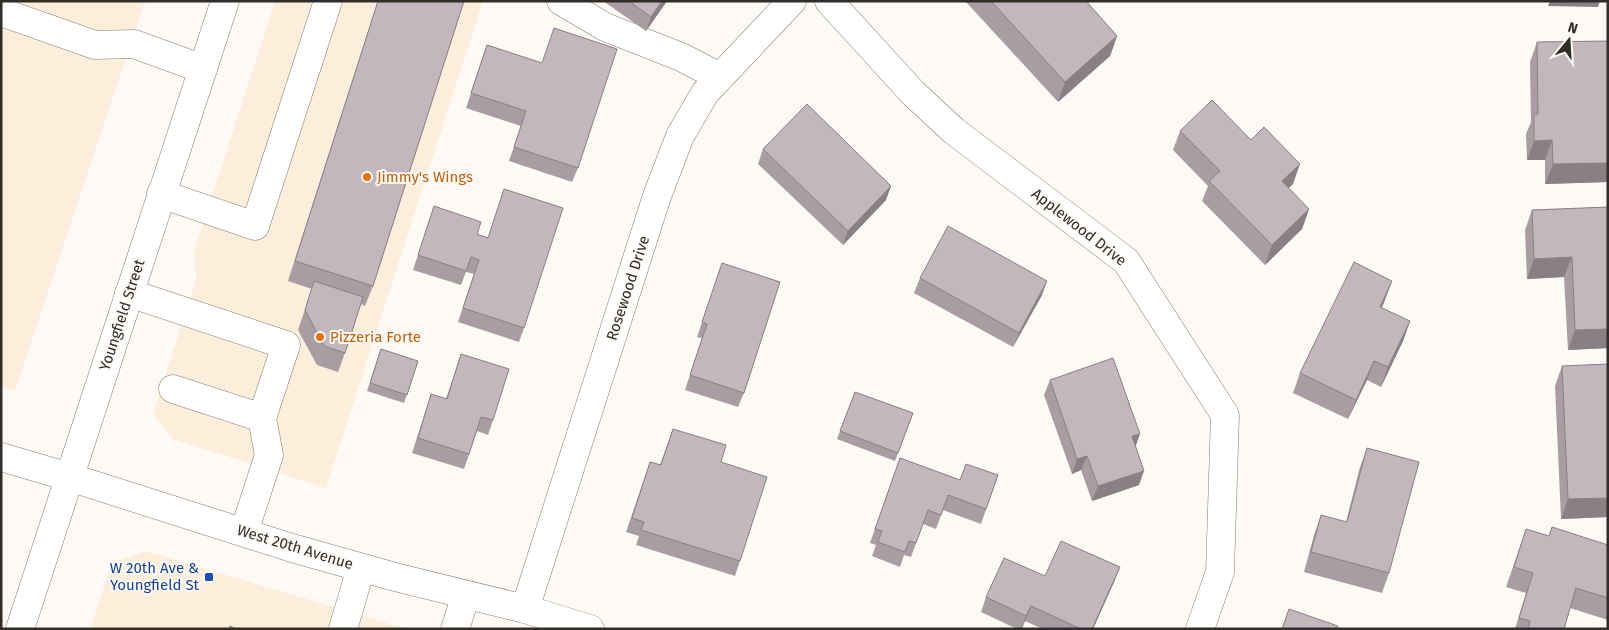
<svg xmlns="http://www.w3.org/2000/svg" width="1609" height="630" font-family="'Fira Sans',sans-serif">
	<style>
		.commercial { fill: #fceeda }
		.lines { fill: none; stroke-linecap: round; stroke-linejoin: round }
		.minor-casing { stroke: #847b72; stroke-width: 29 }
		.minor { stroke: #fff; stroke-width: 28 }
		.wall { fill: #a99da3 }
		.shaded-wall { fill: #897f84 }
		.building { fill: #c4b6bd; stroke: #897f84 }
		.food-dot { fill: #e8710a; stroke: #fdf9f5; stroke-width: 2 }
		.transit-dot { fill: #1a4fb4; stroke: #fdf9f5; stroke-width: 2 }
		.labels { text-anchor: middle; stroke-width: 4; stroke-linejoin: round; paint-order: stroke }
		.food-label { font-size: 15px; fill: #c56008; stroke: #fdf9f5; text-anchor: start }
		.street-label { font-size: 15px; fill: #302d29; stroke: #fdf9f5 }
		.transit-label { font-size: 15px; fill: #164399; stroke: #fdf9f5; text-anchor: end }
	</style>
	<rect width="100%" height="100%" fill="#fdf9f5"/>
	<!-- commercial -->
	<g class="commercial">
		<path d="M1,1H145L15,391L1,387Z"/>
		<path d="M275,1H483L326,488L173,439L153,414L196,280L194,252Z"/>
		<path d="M146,551L407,629H90L112,563Z"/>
	</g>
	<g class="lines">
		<!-- minor casing -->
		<g class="minor-casing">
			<g id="minor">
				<path d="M561,1L605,27L681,57L720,77"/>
				<path d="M829,1L913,93L954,131L1126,261L1225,415L1220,572L1200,629"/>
				<path d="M1,12L95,45L134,44L203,69"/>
				<path d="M161,194L255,226L328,1"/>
				<path d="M129,293L286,345L262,418L173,389"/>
				<path d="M1,457L69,477L292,548L395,577L525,609L590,629"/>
				<path d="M244,532L269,455L262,418"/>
				<path d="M525,609L657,196L680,136L705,93L792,1"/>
				<path d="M20,629L225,1"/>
				<path d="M343,629L361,568"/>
				<path d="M455,629L466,595"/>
			</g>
		</g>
		<!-- minor -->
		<use href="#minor" class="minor"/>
	</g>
	<!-- wall -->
	<g class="wall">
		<path d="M378,1H464L373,286L365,306L361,304L345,353L338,372L317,365L298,330L312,289L288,281Z"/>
		<path d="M603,1H667L646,31Z"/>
		<path d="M1086,1L1117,36L1110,56L1058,102L966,2Z"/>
		<path d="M1608,41V182L1545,184V160H1527L1526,134L1531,122L1530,62L1537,42Z"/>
		<path d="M487,45L578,168L572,182L509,161L521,126L466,108Z"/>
		<path d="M1180,131L1251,140L1293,184L1288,188L1309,209L1302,229L1265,265L1202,201L1208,186L1173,150Z"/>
		<path d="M763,149L886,200L843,245L758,164Z"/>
		<path d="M504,189L524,328L519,342L458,322L474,274L466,272L461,285L413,270L434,206L477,234L488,238Z"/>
		<path d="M1608,207V348L1568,350L1564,277L1527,279L1525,230L1532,210Z"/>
		<path d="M722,263L744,393L738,407L685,390L702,338L697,337Z"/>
		<path d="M920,278L1042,295L1013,347L914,293Z"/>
		<path d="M1385,300L1382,308L1410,321L1403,341L1381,387L1367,380L1348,419L1293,393L1300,373Z"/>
		<path d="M381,349L418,361L404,403L367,391Z"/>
		<path d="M461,354L493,420L488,435L477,431L464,469L412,453L431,394L446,399Z"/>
		<path d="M1562,366L1608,517L1561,519L1555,386Z"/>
		<path d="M1050,380L1135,446L1139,485L1092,501L1081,470L1072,474L1044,395Z"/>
		<path d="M855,392L913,413L895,461L837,439Z"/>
		<path d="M673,429L721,462L740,561L735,576L636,545L639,536L626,532L650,462L660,465Z"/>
		<path d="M1367,448L1389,573L1382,593L1304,572L1314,535L1321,515L1346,522L1360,467Z"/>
		<path d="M900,458L960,480L998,475L981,524L943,510L936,529L923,524L911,557L904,555L900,567L872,556L876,545L870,543Z"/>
		<path d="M1526,529L1548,536L1608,545V620L1570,608L1564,629H1515L1526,593L1506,587Z"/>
		<path d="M1120,567L1114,582L1093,629H1043L1025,621L1022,629H1017L981,612L986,597L1045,576Z"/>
	</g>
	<!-- shaded-wall -->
	<g class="shaded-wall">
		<path d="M662,1H667L646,31L651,17Z"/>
		<path d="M1550,1H1600L1598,7L1548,6Z"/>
		<path d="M1117,36L1110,56L1058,102L1065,82Z"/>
		<path d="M1552,140L1545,160H1527L1534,141Z"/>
		<path d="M1608,163V182L1545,184L1553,164Z"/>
		<path d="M1300,164L1293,184L1275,201L1282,181Z"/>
		<path d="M891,186L886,200L843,245L848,231Z"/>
		<path d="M1309,209L1302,229L1265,265L1272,245Z"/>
		<path d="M1572,257L1564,277L1527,279L1534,259Z"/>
		<path d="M1047,281L1042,295L1013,347L1019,333Z"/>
		<path d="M1392,281L1385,300L1372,326L1380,307Z"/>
		<path d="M1410,321L1403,341L1381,387L1388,367Z"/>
		<path d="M1608,329V348L1568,350L1575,330Z"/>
		<path d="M1374,361L1367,380L1348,419L1356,400Z"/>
		<path d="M1140,434L1135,448L1132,436Z"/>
		<path d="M1087,456L1081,470L1072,474L1077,459Z"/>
		<path d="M1144,471L1139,485L1092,501L1098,486Z"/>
		<path d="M1608,498V517L1561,519L1568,499Z"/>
		<path d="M1120,567L1114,582L1093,629H1092Z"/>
		<path d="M1031,606L1025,621L1021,629L1026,616Z"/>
	</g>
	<!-- building -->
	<g class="building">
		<path d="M378,1H464L373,286L295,261Z"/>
		<path d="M629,1H662L651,17Z"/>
		<path d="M991,1H1086L1117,36L1065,82Z"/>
		<path d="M554,28L617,49L578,168L514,147L526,111L471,93L487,45L542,63Z"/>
		<path d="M1608,41V163L1553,164L1552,140L1534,141V114H1538L1537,42Z"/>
		<path d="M1212,100L1251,140L1264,127L1300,164L1282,181L1309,209L1272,245L1209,181L1220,171L1180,131Z"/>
		<path d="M807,104L891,186L848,231L763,149Z"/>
		<path d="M504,189L563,208L524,328L463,308L479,260L471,257L466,271L418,255L434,206L481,222L477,234L488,238Z"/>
		<path d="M1608,207V329L1575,330L1572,257L1534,259L1532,210Z"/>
		<path d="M948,226L1047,281L1019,333L920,278Z"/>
		<path d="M1354,262L1392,281L1380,307L1410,321L1388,367L1374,361L1356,400L1300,373Z"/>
		<path d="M722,263L780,282L744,393L690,375L707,324L702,322Z"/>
		<path d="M314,281L363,297L345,353L324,346L305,310Z"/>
		<path d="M381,349L418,361L407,395L370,383Z"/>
		<path d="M461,354L509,369L493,420L481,417L469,454L418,438L431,394L447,399Z"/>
		<path d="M1113,358L1140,434L1132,436L1144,471L1098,486L1087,456L1077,459L1050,380Z"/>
		<path d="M1608,364V498L1568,499L1562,366Z"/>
		<path d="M855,392L913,413L898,453L840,431Z"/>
		<path d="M673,429L726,445L721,462L767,477L740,561L641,530L644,522L632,518L650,462L661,465Z"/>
		<path d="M1367,448L1419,462L1389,573L1311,552L1321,515L1347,522Z"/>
		<path d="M900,458L960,480L966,464L998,475L986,509L948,495L941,515L928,510L916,543L909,541L905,552L878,542L882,531L875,529Z"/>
		<path d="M1552,527L1608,545V598L1576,588L1564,629H1528L1530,621L1519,618L1533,573L1514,567L1526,529L1549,536Z"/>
		<path d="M1061,541L1120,567L1092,629H1081L1031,606L1026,616L986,597L1004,558L1045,576Z"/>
		<path d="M1289,609L1338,626L1337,629H1282Z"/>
		<path d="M230,626L236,629H229Z"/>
	</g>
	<!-- markers -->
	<g class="food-dot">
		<circle cx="367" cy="177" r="5"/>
		<circle cx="320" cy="337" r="5"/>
	</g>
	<rect class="transit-dot" x="204" y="572" width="10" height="10" rx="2.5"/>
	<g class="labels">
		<!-- food labels -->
		<g class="food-label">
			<text x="377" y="182">Jimmy's Wings</text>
			<text x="330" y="342">Pizzeria Forte</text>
		</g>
		<!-- street labels -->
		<g class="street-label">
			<text transform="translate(1079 227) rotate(38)" y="5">Applewood Drive</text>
			<text transform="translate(628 288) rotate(-72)" y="5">Rosewood Drive</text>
			<text transform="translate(122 315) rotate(-72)" y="5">Youngfield Street</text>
			<text transform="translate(295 547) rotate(17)" y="5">West 20th Avenue</text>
		</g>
		<!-- transit labels -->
		<g class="transit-label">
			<text x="199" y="573">W 20th Ave &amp;<tspan x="199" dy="17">Youngfield St</tspan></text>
		</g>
	</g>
	<!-- border -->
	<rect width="1609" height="630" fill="none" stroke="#302d29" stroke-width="5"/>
	<!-- north arrow -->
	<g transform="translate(1569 40) rotate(18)" stroke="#fdf9f5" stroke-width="4" paint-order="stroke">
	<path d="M0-4L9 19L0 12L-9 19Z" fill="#302d29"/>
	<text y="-8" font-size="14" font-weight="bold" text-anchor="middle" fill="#302d29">N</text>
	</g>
</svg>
